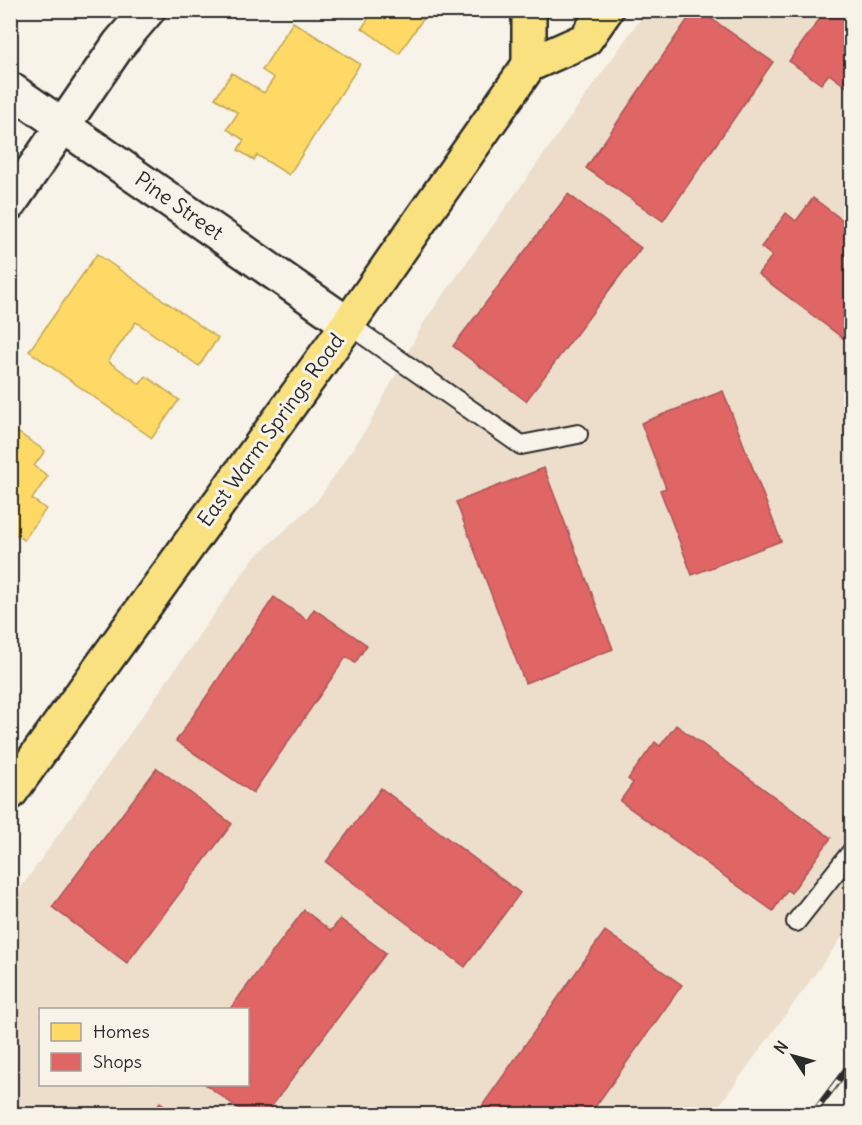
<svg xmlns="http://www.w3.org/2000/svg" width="862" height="1125" font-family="Delius,sans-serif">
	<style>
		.built { fill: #ecdecb; fill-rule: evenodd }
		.homes { fill: #ffd966; stroke: #bfa554; stroke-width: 1.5 }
		.shops { fill: #e06666; stroke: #aa5454; stroke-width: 1.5 }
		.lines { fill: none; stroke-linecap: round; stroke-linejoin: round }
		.service-casing { stroke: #2b2b2b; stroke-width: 22 }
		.minor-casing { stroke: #2b2b2b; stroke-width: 38 }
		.primary-casing { stroke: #2b2b2b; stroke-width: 38 }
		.service { stroke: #f7f3e8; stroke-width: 18 }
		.minor { stroke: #f7f3e8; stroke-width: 33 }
		.primary { stroke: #fae180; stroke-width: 33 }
		.rail-casing { stroke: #2b2b2b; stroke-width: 7 }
		.rail { stroke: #f7f3e8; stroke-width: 4.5; stroke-dasharray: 14; stroke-linecap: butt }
		.labels { text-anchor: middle; stroke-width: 6; stroke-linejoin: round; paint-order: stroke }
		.street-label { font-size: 21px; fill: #2b2b2b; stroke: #f7f3e8 }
	</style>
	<rect width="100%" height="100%" fill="#f7f3e8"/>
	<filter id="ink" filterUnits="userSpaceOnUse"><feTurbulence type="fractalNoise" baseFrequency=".0167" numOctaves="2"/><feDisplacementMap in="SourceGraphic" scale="12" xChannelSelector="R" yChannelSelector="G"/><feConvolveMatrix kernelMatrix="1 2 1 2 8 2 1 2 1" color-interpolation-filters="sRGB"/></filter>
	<g filter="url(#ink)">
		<!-- built -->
		<path class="built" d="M646,11H851V925L713,1114H11V902L252,560L317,501L367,428L424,322ZM40,1010H248V1084H40Z"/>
		<!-- homes -->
		<g class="homes">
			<path d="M374,10H429L399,54L362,28Z"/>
			<path d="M293,22L360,64L289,175L257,155L254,160L238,150L244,140L227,129L238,113L215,98L232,73L264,93L274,78L262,70Z"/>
			<path d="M97,254L218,338L199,366L136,322L108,361L140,384L146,376L179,400L152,438L29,351Z"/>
			<path d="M10,427L45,451L34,466L48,476L32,499L46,509L24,540L10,530Z"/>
		</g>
		<!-- shops -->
		<g class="shops">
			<path d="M694,10H699L773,62L663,221L586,168Z"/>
			<path d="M826,10H852V91L829,74L821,84L789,61Z"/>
			<path d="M568,194L641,248L526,401L453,346Z"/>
			<path d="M813,198L852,227V345L758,274L772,256L761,247L786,213L796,221Z"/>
			<path d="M723,391L781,541L692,575L660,490L666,488L641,423Z"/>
			<path d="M544,468L613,649L525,683L456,502Z"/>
			<path d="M274,597L307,620L314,609L367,645L355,663L346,657L253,793L176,741Z"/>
			<path d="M676,725L831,838L791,893L787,890L773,911L620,801L633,783L628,779L655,742L660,746Z"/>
			<path d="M157,768L232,824L127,963L52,907Z"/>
			<path d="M381,788L520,893L465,967L326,862Z"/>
			<path d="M304,910L331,931L340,919L386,953L266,1114H246L205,1084H248V1010H229Z"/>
			<path d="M605,931L682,985L590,1114H494L482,1106Z"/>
			<path d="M160,1102L177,1114H151Z"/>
		</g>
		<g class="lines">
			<!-- service casing -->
			<g class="service-casing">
				<g id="service">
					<path d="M348,324L521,445L578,434"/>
					<path d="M796,922L852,851"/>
				</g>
			</g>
			<!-- minor casing -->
			<g class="minor-casing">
				<g id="minor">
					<path d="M10,89L348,324"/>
					<path d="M10,203L119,44L148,10"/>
				</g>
			</g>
			<!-- primary casing -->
			<g class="primary-casing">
				<g id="primary">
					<path d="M529,10V65"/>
					<path d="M10,793L348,324L529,65L585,40L606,10"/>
				</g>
			</g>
			<!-- service -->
			<use href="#service" class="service"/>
			<!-- minor -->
			<use href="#minor" class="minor"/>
			<!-- primary -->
			<use href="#primary" class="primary"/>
			<!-- rail casing -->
			<g class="rail-casing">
				<path id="rail" d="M813,1114L852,1062"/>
			</g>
			<!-- rail -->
			<use href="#rail" class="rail"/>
		</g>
	</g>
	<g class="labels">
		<!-- street labels -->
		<g class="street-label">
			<text transform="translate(179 206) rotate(35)" y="7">Pine Street</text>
			<text transform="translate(271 430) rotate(-54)" y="7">East Warm Springs Road</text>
		</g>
	</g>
	<!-- margin -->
	<rect width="862" height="1125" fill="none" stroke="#f7f3e8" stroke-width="36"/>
	<rect x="18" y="18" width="826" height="1089" fill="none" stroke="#2b2b2b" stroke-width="2" filter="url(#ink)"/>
	<!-- legend -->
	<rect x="39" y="1008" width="210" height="78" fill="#f7f3e8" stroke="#a5a39c" stroke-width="1.5"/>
	<rect x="51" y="1023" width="30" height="18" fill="#ffd966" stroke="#a5a39c" stroke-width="1.5"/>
	<text x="93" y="1038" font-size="18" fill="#2b2b2b">Homes</text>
	<rect x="51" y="1053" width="30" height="18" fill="#e06666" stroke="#a5a39c" stroke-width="1.5"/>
	<text x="93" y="1068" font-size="18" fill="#2b2b2b">Shops</text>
	<!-- north arrow -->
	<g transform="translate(793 1056) rotate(306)" stroke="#f7f3e8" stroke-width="4.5" paint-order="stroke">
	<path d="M0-4.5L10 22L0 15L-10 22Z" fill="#2b2b2b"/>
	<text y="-9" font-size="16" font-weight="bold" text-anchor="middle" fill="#2b2b2b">N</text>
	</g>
</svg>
